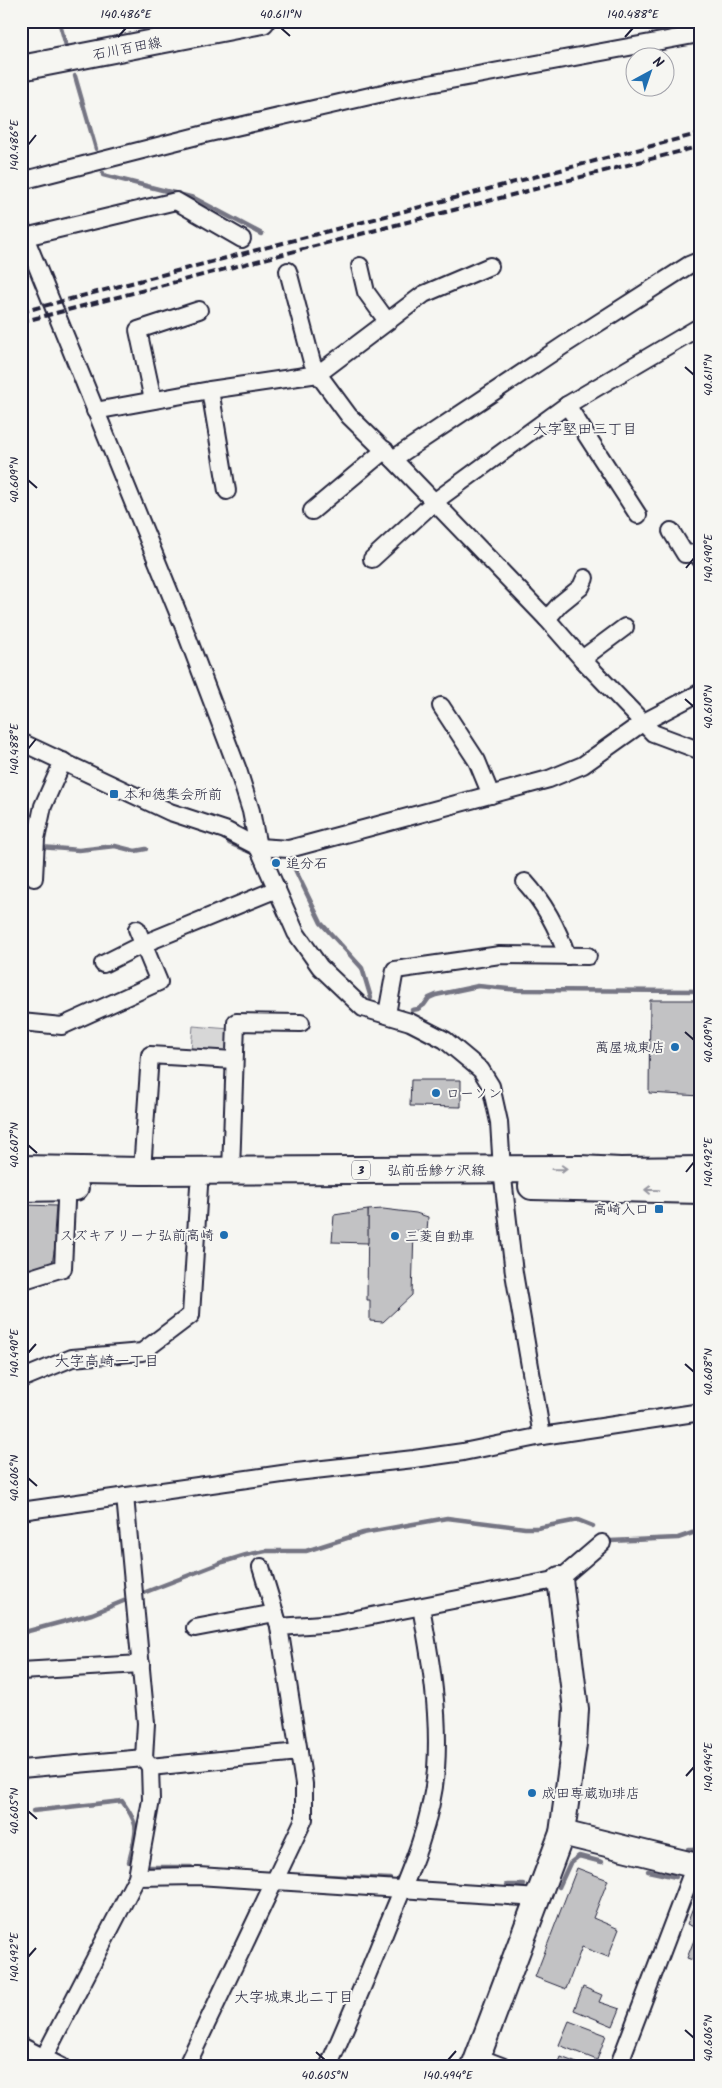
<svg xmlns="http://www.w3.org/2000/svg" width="722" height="2088" font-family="Kalam,'Klee One',sans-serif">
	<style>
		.green { fill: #d7d7d7; stroke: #7c7c89 }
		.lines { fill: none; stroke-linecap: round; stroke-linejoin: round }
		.stream { stroke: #757583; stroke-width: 4.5 }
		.building { fill: #c2c2c4; stroke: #22223b }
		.street-casing { stroke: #22223b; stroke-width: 20 }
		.secondary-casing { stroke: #22223b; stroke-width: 28 }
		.primary-casing { stroke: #22223b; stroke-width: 30 }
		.street { stroke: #f6f6f2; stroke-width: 16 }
		.secondary { stroke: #f6f6f2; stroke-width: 24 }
		.primary { stroke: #f6f6f2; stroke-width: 26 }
		.rail { stroke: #22223b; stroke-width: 4; stroke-dasharray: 8 4; stroke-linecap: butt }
		.oneway { stroke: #9797a0 }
		.ticks { fill: none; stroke: #22223b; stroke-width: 2 }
		.poi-dot { fill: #1f6fb2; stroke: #f6f6f2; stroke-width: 2 }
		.labels { text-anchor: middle; stroke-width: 4; stroke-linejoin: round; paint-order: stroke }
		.shield { fill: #f6f6f2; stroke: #626272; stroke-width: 1 }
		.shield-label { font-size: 12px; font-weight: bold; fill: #22223b }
		.street-label { font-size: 14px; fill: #22223b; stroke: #f6f6f2 }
		.poi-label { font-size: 14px; fill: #22223b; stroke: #f6f6f2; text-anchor: start }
		.neighbourhood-label { font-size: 15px; fill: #22223b; stroke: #f6f6f2 }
		.neatline { fill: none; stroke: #22223b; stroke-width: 2 }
		.ticks-label { font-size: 12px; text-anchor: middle; fill: #22223b }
	</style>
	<rect width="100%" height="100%" fill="#f6f6f2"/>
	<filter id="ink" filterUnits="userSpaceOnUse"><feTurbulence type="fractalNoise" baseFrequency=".02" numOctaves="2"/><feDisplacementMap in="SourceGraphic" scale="10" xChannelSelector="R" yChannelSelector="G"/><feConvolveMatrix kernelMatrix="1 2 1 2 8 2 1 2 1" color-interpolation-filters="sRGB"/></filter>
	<g filter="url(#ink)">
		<!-- green -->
		<path class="green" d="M193,1026L230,1029L228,1053L191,1050Z"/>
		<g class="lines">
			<!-- stream -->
			<g class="stream">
				<path d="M59,21L67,49"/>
				<path d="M75,76L96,149"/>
				<path d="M103,173V175L194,198L262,234"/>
				<path d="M229,843L250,852"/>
				<path d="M40,847L79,850L115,846L135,851L146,849"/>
				<path d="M21,849L32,847"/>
				<path d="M291,861L321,923L362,968L371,998"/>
				<path d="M412,1010L418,1009L424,1005L429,998L436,995L478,986L519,990L701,991"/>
				<path d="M610,1541L678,1538L701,1530"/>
				<path d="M138,1595L223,1562L246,1555L266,1551H306L363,1533L447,1518L525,1528H537L578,1520L593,1526"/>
				<path d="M21,1633L92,1614L126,1600"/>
				<path d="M33,1811L122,1801C142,1829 136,1830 129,1862"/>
				<path d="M688,1849H701"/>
				<path d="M148,1867H191"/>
				<path d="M648,1871L676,1877"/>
				<path d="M305,1875L390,1879"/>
				<path d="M507,1885H524"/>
				<path d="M559,1887L570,1863L579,1856L602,1862"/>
			</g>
		</g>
		<!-- building -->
		<g class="building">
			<path d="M650,1000H701V1096L649,1093Z"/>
			<path d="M411,1080H461V1107L410,1106Z"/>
			<rect x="21" y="1205" width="5" height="36"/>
			<path d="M26,1205L56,1206L54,1234H57L52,1264L21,1273L26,1241Z"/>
			<path d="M383,1209L416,1213L428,1217L427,1232L414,1231L412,1295L383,1322L370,1321V1300H367L368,1210Z"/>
			<path d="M368,1210V1243L332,1242L334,1215Z"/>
			<path d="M577,1868L608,1880L593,1918L619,1929L608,1957L582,1947L566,1989L535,1977Z"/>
			<path d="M700,1882L701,1883V1930L687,1924L697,1898L694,1897Z"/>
			<path d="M696,1935L701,1937V1963L687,1958Z"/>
			<path d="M583,1987L602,1995L599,2002L620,2009L613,2026L574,2010Z"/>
			<path d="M569,2021L606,2035L597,2060L559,2045Z"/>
			<path d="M561,2057L582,2065L581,2067H557Z"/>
		</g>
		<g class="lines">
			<!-- street casing -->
			<g class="street-casing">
				<g id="street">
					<path d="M21,181L205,134L396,90L694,35"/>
					<path d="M21,227L183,625L238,770L251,811L258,847L296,933L320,967L363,1008L410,1022L445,1040L481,1070L491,1086L499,1122L502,1170L514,1273L542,1436"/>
					<path d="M25,237L176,201L242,239"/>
					<path d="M360,266L366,292L387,321"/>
					<path d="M288,271L312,362L318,374L424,294L490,266"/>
					<path d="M210,390L227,491"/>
					<path d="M153,400L138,330L199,310"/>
					<path d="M567,405L638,515"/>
					<path d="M95,411L210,390L318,374L349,416L393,459L547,619L582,659L653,733L701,751"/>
					<path d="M393,459L564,345L689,265L701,260"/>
					<path d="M312,511L385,450"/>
					<path d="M671,531L685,554L697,553L701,560"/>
					<path d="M372,559L434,502L567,405L701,326"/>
					<path d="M547,619L560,604L581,587L585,578"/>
					<path d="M582,659L625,627"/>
					<path d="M441,706L477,761L491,795"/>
					<path d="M21,742L170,812L225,830L258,847L289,849L549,779L583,765L642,723L701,692"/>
					<path d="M34,878L36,839L43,806L63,761"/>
					<path d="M525,882C544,903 558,929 567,956"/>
					<path d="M103,964L143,944L277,889"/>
					<path d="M387,1014L395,970L500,955L588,956"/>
					<path d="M21,1022L62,1026L159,982L137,929"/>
					<path d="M142,1171L150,1055L234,1060"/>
					<path d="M231,1171L236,1022L301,1023"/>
					<path d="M21,1281L63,1268L67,1180"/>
					<path d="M21,1379L72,1358L142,1352L191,1315L199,1186"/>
					<path d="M21,1511L296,1472L414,1459L463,1452L542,1436L701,1412"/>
					<path d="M261,1567L278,1623"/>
					<path d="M195,1628L275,1613"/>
					<path d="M21,1671L141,1664"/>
					<path d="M150,1767L299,1752"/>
					<path d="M21,1769L144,1758"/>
					<path d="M137,1877L198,1876L539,1898"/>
					<path d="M21,2046L62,2067"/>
					<path d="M478,2057L504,2067"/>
					<path d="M39,2067L137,1877L151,1800L150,1767L144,1758L146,1723L125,1496"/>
					<path d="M186,2067L304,1819V1784L279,1627L336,1623L560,1579L602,1543"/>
					<path d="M328,2067C349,2019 369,1972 388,1924C409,1874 432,1823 436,1769C440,1714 431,1661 421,1607"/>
					<path d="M618,2067L695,1865"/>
				</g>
			</g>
			<!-- secondary casing -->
			<g class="secondary-casing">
				<g id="secondary">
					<path d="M21,68L262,21"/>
					<path d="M562,1833L701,1867"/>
					<path d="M474,2067L562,1833L574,1744L576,1709L560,1579"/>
				</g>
			</g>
			<!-- primary casing -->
			<g class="primary-casing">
				<g id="primary">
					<path d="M21,1169L142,1171L580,1169L620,1171L701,1170"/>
					<path d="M532,1186L701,1190"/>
					<path d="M21,1188L75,1187"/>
				</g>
			</g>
			<!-- street -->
			<use href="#street" class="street"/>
			<!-- secondary -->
			<use href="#secondary" class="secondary"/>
			<!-- primary -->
			<use href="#primary" class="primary"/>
			<!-- rail -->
			<g class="rail">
				<path d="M21,312L701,133"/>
				<path d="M21,322L701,146"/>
			</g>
		</g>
		<!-- one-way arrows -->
		<defs><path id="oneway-shaft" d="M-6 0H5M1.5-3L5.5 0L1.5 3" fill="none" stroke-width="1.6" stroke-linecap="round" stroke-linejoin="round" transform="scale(1.25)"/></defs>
		<g class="oneway">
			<use href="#oneway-shaft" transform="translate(560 1169) rotate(-1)"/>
			<use href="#oneway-shaft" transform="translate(652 1190) rotate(-178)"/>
		</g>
	</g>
	<!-- ticks -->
	<path class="ticks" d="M281,28L290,36M118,37L126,28M625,37L633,28M28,145L36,135M685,367L694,375M28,480L37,488M686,568L694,558M685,699L694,707M28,749L36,739M685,1032L694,1040M28,1145L37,1153M686,1172L694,1162M28,1353L36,1344M685,1364L694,1372M28,1478L37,1486M686,1776L694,1767M28,1811L37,1819M28,1957L36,1948M685,2030L694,2038M316,2052L325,2060M448,2060L456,2051"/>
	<!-- markers -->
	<g class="poi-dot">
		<rect x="109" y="789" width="10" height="10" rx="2.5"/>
		<circle cx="276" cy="863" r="5"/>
		<circle cx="675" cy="1047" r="5"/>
		<circle cx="436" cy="1093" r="5"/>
		<rect x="654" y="1204" width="10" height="10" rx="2.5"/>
		<circle cx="224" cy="1235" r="5"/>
		<circle cx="395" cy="1236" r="5"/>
		<circle cx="532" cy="1793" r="5"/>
	</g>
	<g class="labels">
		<!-- shield labels -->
		<rect class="shield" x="352" y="1160.5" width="18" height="19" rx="4"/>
		<g class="shield-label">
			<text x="361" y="1174">3</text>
		</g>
		<!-- street labels -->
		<g class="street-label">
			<text transform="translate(127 48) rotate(-11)" y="5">石川百田線</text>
			<text x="436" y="1175">弘前岳鰺ケ沢線</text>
		</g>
		<!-- poi labels -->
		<g class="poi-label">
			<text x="124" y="799">本和徳集会所前</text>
			<text x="286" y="868">追分石</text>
			<text x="665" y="1052" text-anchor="end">萬屋城東店</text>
			<text x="446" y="1098">ローソン</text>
			<text x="649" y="1214" text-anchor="end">高崎入口</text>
			<text x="214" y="1240" text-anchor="end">スズキアリーナ弘前高崎</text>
			<text x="405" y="1241">三菱自動車</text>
			<text x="542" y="1798">成田専蔵珈琲店</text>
		</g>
		<!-- neighbourhood labels -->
		<g class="neighbourhood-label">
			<text x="585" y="434">大字堅田三丁目</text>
			<text x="107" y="1366">大字高崎一丁目</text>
			<text x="294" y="2002">大字城東北二丁目</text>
		</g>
	</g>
	<!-- margin -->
	<rect width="722" height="2088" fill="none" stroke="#f6f6f2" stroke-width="55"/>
	<!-- north arrow -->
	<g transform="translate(650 72) rotate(40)"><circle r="24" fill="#f6f6f2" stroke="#a1a1a9"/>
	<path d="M0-4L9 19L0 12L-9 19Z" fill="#1f6fb2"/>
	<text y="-8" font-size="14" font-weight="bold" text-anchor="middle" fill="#22223b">N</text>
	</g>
	<rect x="28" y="28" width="666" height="2032" class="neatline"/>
	<g class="ticks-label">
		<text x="126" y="18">140.486°E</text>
		<text x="281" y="18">40.611°N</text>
		<text x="633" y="18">140.488°E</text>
		<text transform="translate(14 145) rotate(-90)" y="4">140.486°E</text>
		<text transform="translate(708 375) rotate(-90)" y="4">40.611°N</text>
		<text transform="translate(14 480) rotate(-90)" y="4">40.609°N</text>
		<text transform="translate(708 558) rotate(-90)" y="4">140.490°E</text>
		<text transform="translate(708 707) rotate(-90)" y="4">40.610°N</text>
		<text transform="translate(14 749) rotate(-90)" y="4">140.488°E</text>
		<text transform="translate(708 1040) rotate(-90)" y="4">40.609°N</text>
		<text transform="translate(14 1145) rotate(-90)" y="4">40.607°N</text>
		<text transform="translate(708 1162) rotate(-90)" y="4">140.492°E</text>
		<text transform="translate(14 1353) rotate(-90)" y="4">140.490°E</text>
		<text transform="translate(708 1372) rotate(-90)" y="4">40.608°N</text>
		<text transform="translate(14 1478) rotate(-90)" y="4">40.606°N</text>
		<text transform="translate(708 1767) rotate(-90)" y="4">140.494°E</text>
		<text transform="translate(14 1811) rotate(-90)" y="4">40.605°N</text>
		<text transform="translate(14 1957) rotate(-90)" y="4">140.492°E</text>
		<text transform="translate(708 2038) rotate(-90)" y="4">40.606°N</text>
		<text x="325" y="2079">40.605°N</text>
		<text x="448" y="2079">140.494°E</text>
	</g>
</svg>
